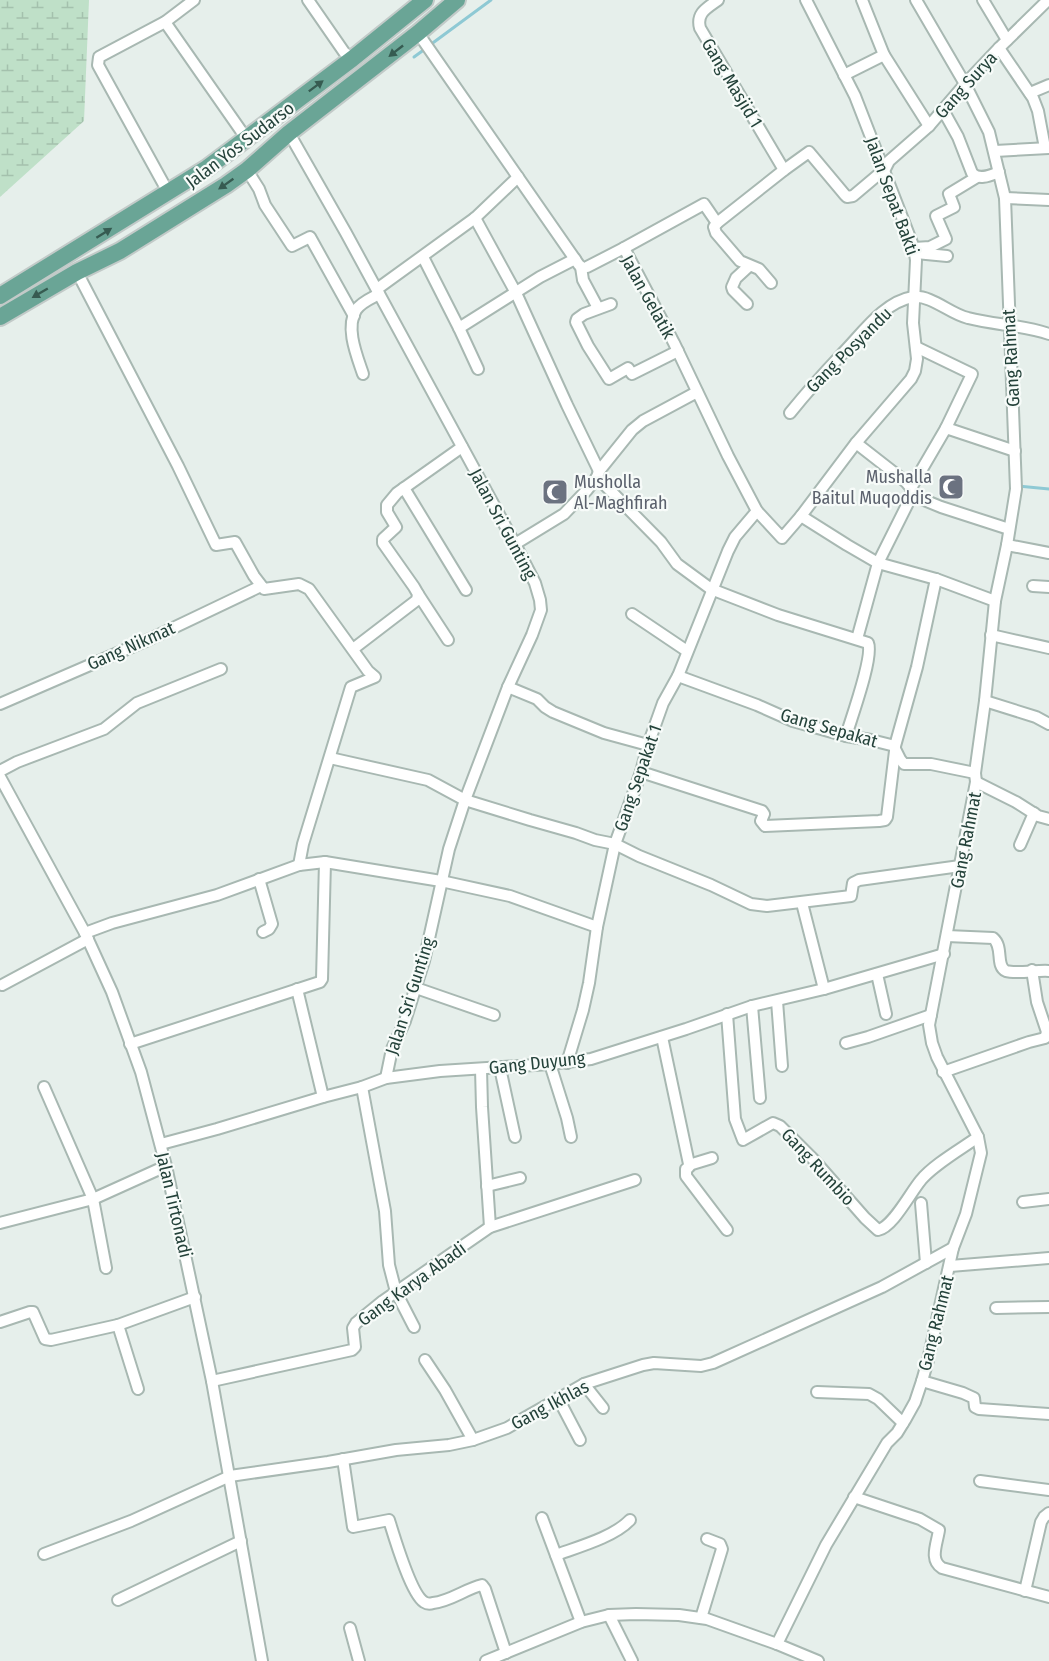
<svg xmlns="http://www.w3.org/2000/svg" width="1049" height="1661" font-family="'Fira Sans Condensed',sans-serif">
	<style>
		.wetland { fill: url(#wetland-marsh) }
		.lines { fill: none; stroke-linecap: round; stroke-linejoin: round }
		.stream { stroke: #8ec9d4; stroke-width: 3 }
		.street-casing { stroke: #a8b8b2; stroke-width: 14 }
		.primary-casing { stroke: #c2cac8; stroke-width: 20 }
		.street { stroke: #fff; stroke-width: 10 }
		.primary { stroke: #6aa596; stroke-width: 16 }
		.oneway { fill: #365b51 }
		.labels { text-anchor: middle; stroke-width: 4.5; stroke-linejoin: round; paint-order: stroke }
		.street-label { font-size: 18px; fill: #24423a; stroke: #f7fbf9 }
		.worship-label { font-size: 18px; fill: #5b616d; stroke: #f7fbf9; text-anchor: end }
	</style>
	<defs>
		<pattern id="wetland-marsh" width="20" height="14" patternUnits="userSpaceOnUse" patternTransform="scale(1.5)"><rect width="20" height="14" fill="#bfe0c8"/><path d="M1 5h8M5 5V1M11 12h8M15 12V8" fill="none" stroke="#a4c1ad"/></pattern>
	</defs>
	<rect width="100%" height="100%" fill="#e6efeb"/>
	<!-- wetland -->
	<path class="wetland" d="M0,0H89L84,121L0,197Z"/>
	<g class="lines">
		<!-- stream -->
		<g class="stream">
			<path d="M430,45L491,0"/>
			<path d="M414,57L425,49"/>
			<path d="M1018,486L1049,489"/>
		</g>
		<!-- street casing -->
		<g class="street-casing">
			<g id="street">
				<path d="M308,0L344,52L352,59"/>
				<path d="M718,0C707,8 696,13 700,28L784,170"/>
				<path d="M862,0L884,55L929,126"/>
				<path d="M983,0L1007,40"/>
				<path d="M165,22L246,138"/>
				<path d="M418,33L579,265L583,268L587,267L624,248L674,343L728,456L757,511L782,538L801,516L856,443L911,379L915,371L917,359L913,323L916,260L914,248L855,96L806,0"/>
				<path d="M999,48L1033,98L1038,111L1045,148"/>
				<path d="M844,75L884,55"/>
				<path d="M1030,93L1049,85"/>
				<path d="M943,110L958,137L972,173C979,181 991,175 999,172"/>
				<path d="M289,133L346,233L515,544L535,583L540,600L541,610L532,635L508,687L465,800L449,849L424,961L405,1021L392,1049L386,1078"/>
				<path d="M995,151L1049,148"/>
				<path d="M247,170L259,189L265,205L292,246L310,237L354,316"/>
				<path d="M168,192L98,65L99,57L165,22L194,0"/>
				<path d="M1005,198L1049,200"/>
				<path d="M475,218L516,293L567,405L599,471"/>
				<path d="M717,223L714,227L716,233L740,261L759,269L771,283"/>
				<path d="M624,248L704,204L717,223L784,170L809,152L845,195L847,197L853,196L885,169L889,161L929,126L965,84L999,48L1048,0"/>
				<path d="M914,248L930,247L946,239L936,216L954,207L949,194L977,177"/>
				<path d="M916,253L947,256"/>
				<path d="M423,257L459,328L540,277L575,259"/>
				<path d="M581,267L583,280L598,308"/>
				<path d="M77,272L178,466L216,545L235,542L254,576L264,589L299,584L309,589L368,671L375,677L351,687L303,844L299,865"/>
				<path d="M377,289L475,218L518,177"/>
				<path d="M611,304L584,314L577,319L576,322L588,346L609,379L628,368L632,374L678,351"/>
				<path d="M747,304L733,290L732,287L736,278L749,266"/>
				<path d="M459,328L478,369"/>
				<path d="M916,347L972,374L946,428"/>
				<path d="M363,374C357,356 345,328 356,310C361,302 372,298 379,294"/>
				<path d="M790,413C807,392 824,373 842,354C862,334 883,302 913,297C932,295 950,314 968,318C995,325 1023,325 1049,334"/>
				<path d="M856,443L906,482L911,488L912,495L941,507L1009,529"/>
				<path d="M597,477L661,542L677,564L711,589L778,615L868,643C874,656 851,719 846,736"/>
				<path d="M404,488L466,590"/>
				<path d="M911,488L946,428L1015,451"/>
				<path d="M801,516L847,545L878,563L936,579L995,601"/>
				<path d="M515,544L564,514L587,490L597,477L599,471L632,430L643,421L697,392"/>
				<path d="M1007,545L1049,553"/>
				<path d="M1033,586L1049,587"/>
				<path d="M418,594L448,640"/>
				<path d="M632,614L687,651"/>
				<path d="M991,635L1049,648"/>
				<path d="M857,639L878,563L912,495"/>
				<path d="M353,649L417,600L418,594L414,587L383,543V539L396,527L387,512V505L397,493L462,447"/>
				<path d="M678,676L757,705L793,721L846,736L871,740L895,746"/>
				<path d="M508,687L537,699L545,707L553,712L604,733L648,745"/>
				<path d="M985,701L1036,717L1049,724"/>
				<path d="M0,704L150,639L261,586"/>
				<path d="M895,746L917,667L936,579"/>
				<path d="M895,749L900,759L904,764H931L975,773"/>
				<path d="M330,758L428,780L465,800L530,820L576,833L595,840L615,844L639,856L711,885L751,904L767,906L851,896L853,883L859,880L960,866"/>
				<path d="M0,771L17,762L104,729L137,703L221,669"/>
				<path d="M641,772L762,811L764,814L761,821L765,826L879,821L885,820L887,817L895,751"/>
				<path d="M0,777L85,933L112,992L141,1072L166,1166L212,1381L262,1661"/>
				<path d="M976,782L1016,802L1038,816L1049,819"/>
				<path d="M1020,845L1034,813"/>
				<path d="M259,879L272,924L269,929L263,932"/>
				<path d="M802,903L824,989"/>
				<path d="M85,933L112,923L217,895L299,865L325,862L441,881L510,896L597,927"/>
				<path d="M947,936L993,938C1004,947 995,966 1006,971C1015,974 1038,970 1049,971"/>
				<path d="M877,974L886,1014"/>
				<path d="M2,985L88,939"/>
				<path d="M416,988L494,1015"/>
				<path d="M297,989L323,1097"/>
				<path d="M777,1001L782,1066"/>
				<path d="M752,1006L760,1098"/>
				<path d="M727,1014L735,1119L743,1140L773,1123L780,1126L813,1159L865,1218L878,1230C893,1227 910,1193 921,1180C933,1165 961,1149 978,1137"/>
				<path d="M662,1037L689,1164V1167L686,1169V1176L727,1230"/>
				<path d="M846,1043L868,1037L931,1015"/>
				<path d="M130,1044L320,982L322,979L325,862"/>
				<path d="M567,1063L583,1010L589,983L597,927L615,844L641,772L648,745L663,703L678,676L728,551L735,537L757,511"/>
				<path d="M550,1064L567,1118L571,1137"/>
				<path d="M500,1068L515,1137"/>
				<path d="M481,1069L482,1107L490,1227"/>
				<path d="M943,1072L1029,1042L1045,1038L1047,1032L1037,1002L1032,970"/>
				<path d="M44,1087L93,1199L106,1268"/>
				<path d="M362,1087L385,1211L389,1265L396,1292L414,1327"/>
				<path d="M161,1144L217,1129L323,1097L362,1087L386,1078L440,1071L550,1064L591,1059L686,1029L752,1006L824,989L944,954"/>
				<path d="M689,1165L712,1158"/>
				<path d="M487,1186L520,1178"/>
				<path d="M1023,1202L1049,1199"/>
				<path d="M921,1203L926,1263"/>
				<path d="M0,1223L93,1199L166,1166"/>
				<path d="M950,1266L1049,1258"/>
				<path d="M996,1308L1049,1307"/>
				<path d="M0,1322L30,1312H33L45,1339L51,1340L118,1325L195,1297"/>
				<path d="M118,1325L138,1389"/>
				<path d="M425,1360L445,1390L473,1440"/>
				<path d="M212,1381L352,1350L355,1347L353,1328L356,1323L383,1301L490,1227L635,1180"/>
				<path d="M922,1381L963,1393L974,1398L975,1407L979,1409L1049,1414"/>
				<path d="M584,1384L603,1408"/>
				<path d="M817,1392L869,1394L878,1399L903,1423"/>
				<path d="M558,1398L580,1440"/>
				<path d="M343,1459L353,1527L389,1520C394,1536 411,1594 424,1602C427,1604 430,1604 433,1603C451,1601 465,1589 482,1585L485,1589L506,1653"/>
				<path d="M980,1481L1049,1490"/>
				<path d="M854,1497L920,1519L939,1530C937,1544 929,1560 942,1568L1049,1597"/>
				<path d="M542,1518L581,1622"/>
				<path d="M44,1554L131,1521L230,1476L328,1462L396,1450L449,1445L473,1440L507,1428L584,1384L643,1365L654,1363L701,1366L713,1363L882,1287L953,1248"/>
				<path d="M556,1555C578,1547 614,1537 630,1520"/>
				<path d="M1025,1591L1041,1522L1044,1517L1049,1513"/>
				<path d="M118,1600L241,1541"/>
				<path d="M609,1615L632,1661"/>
				<path d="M701,1618L722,1549L720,1544L707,1539"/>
				<path d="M350,1628L359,1661"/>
				<path d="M777,1644L826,1545L887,1443L897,1433L905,1420L915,1402L922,1381L928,1360L953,1248L966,1214L981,1153L978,1137L937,1057L932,1043L929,1025L976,782L975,773L985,701L995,601L1007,545L1016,489L1005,198L989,132L965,84L916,0"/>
				<path d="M486,1661L581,1622L609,1615L636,1614L679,1615L707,1619L777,1644L818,1661"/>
			</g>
		</g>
		<!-- primary casing -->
		<g class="primary-casing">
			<g id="primary">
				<path d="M0,296L207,168L352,59L425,0"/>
				<path d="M0,317L77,272L120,251L226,185L247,170L289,133L418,33L457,0"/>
			</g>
		</g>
		<!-- street -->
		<use href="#street" class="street"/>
		<!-- primary -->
		<use href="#primary" class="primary"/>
	</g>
	<!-- one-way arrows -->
	<defs><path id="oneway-solid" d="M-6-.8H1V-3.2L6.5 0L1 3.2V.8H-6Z" transform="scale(1.5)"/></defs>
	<g class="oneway">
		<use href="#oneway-solid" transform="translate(396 51) rotate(142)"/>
		<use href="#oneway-solid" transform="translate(316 86) rotate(-37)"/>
		<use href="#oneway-solid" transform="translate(226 184) rotate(145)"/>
		<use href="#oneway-solid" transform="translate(104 233) rotate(-32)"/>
		<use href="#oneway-solid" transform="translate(40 293) rotate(150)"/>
	</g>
	<!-- icons -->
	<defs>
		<g id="mosque-square" transform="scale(1.35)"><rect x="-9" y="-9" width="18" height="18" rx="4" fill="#6b7280" stroke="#f7fbf9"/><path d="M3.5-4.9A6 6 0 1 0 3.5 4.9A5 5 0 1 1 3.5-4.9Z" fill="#fff"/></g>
	</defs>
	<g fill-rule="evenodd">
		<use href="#mosque-square" x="951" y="487"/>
		<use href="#mosque-square" x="555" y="492"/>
	</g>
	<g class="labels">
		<!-- street labels -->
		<g class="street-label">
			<text transform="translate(732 83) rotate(59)" y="6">Gang Masjid 1</text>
			<text transform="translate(966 85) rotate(-48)" y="6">Gang Surya</text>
			<text transform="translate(240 145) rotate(-37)" y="6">Jalan Yos Sudarso</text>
			<text transform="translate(892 196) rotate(70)" y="6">Jalan Sepat Bakti</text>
			<text transform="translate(648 297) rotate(61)" y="6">Jalan Gelatik</text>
			<text transform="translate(849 350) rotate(-45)" y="6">Gang Posyandu</text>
			<text transform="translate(1011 358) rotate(-93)" y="6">Gang Rahmat</text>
			<text transform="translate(503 524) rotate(62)" y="6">Jalan Sri Gunting</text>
			<text transform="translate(131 646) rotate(-24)" y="6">Gang Nikmat</text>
			<text transform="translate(829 728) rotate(16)" y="6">Gang Sepakat</text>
			<text transform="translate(638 778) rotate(-71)" y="6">Gang Sepakat 1</text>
			<text transform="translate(966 840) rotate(-79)" y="6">Gang Rahmat</text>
			<text transform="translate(410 996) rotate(-72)" y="6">Jalan Sri Gunting</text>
			<text transform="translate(537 1063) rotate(-6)" y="6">Gang Duyung</text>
			<text transform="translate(818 1167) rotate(47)" y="6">Gang Rumbio</text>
			<text transform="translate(174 1205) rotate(77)" y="6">Jalan Tirtonadi</text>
			<text transform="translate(412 1284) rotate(-36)" y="6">Gang Karya Abadi</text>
			<text transform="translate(936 1323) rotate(-76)" y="6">Gang Rahmat</text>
			<text transform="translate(550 1405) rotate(-28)" y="6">Gang Ikhlas</text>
		</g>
		<!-- worship labels -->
		<g class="worship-label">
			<text x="932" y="483">Mushalla<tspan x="932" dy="21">Baitul Muqoddis</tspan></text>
			<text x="574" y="488" text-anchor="start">Musholla<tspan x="574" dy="21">Al-Maghfirah</tspan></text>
		</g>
	</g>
</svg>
